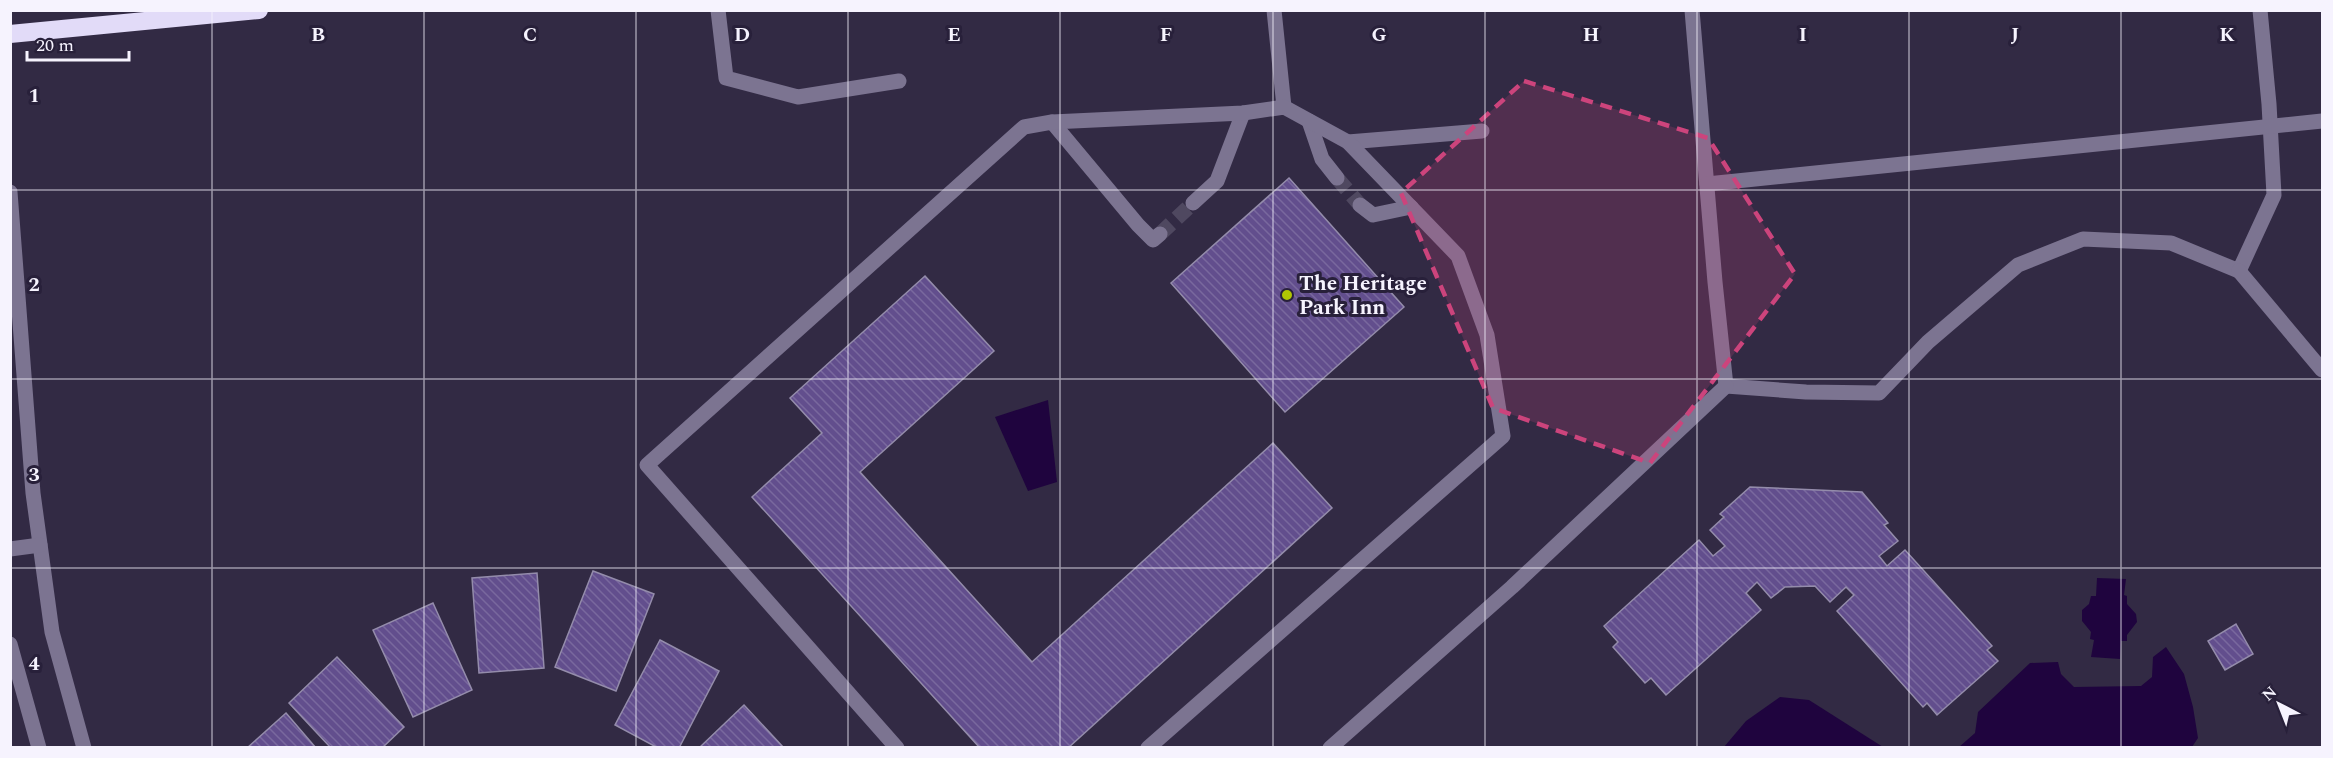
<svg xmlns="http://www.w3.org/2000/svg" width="2333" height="758" font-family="Spectral,serif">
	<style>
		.water { fill: #1f043e }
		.building { fill: url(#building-back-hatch); stroke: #948cab; stroke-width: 1.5 }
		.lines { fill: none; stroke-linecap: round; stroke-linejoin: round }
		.minor-tunnel { stroke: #4f4860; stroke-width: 15; stroke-dasharray: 15 8; stroke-linecap: butt }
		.minor { stroke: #7c7491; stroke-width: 15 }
		.highway { stroke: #e2dbf8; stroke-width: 18 }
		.marked { fill: #cc447c; fill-opacity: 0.2; stroke: #cc447c; stroke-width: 4.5; stroke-dasharray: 12 8; stroke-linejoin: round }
		.grid { fill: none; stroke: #f6f3fe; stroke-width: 1.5; stroke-opacity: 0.55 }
		.poi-dot { fill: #b0c503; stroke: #28203a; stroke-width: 2 }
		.labels { text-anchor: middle; stroke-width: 6; stroke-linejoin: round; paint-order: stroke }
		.poi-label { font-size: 21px; font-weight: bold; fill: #f6f3fe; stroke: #28203a; text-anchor: start }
		.grid-label { font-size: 20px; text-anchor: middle; font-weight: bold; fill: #f6f3fe; stroke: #28203a; stroke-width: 6; stroke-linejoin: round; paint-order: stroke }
	</style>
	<defs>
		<pattern id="building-back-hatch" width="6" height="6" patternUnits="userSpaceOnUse" patternTransform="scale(1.5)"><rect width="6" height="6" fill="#624e8d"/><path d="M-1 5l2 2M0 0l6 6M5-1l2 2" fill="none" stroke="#79689e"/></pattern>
	</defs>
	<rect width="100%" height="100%" fill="#322a44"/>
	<!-- water -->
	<g class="water">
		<path d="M1048,400L1057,482L1028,491L995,417Z"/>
		<path d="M2097,578L2126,579L2124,595L2127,596V604L2136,614L2137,622L2127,635V641H2121L2120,659L2091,657L2094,640L2090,639L2091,632L2082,621V610L2089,604L2091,596H2096Z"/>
		<path d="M2166,647L2184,674L2193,707L2198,738L2192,747H1959L1975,733L1978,712L2030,663L2058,662L2061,674L2074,687L2141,686L2152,677L2153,657Z"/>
		<path d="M1780,697L1809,700L1883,747H1724L1746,721Z"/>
	</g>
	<!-- building -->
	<g class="building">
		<path d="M1289,178L1404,307L1285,412L1171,283Z"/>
		<path d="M925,276L994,351L860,472L1032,662L1273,443L1332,508L1068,748H980L752,497L822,433L790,398Z"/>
		<path d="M1750,487L1862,492L1888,523L1884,525L1898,541L1879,556L1887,566L1905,550L1992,646L1987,650L1998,661L1937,715L1927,703L1923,707L1837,611L1854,595L1846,587L1830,602L1815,586L1785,587L1771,598L1757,582L1746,593L1761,610L1666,695L1651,678L1645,683L1613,647L1618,642L1604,626L1699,540L1713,556L1725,546L1710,530L1724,517L1720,514Z"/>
		<path d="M593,571L654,594L616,691L555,667Z"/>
		<path d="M537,573L544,668L479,673L472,578Z"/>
		<path d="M433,603L472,690L413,717L373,630Z"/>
		<path d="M2236,624L2253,654L2225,670L2208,641Z"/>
		<path d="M660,640L719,671L679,748H658L615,725Z"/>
		<path d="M337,657L404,727L382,748H331L289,703Z"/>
		<path d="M744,705L784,748H699Z"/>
		<path d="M286,713L316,748H247Z"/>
	</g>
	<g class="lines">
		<!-- minor-tunnel -->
		<g class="minor-tunnel">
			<path d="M1337,178L1360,205"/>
			<path d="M1160,234L1193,203"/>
		</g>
		<!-- minor -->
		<g class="minor">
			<path d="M718,10L726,78L798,97L899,81"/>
			<path d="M1274,10L1284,107"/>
			<path d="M1692,10L1715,282L1726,386L1806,392L1879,393L1928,342L2018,265L2083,239L2171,243L2239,271L2274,195L2269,104L2260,10"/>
			<path d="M1309,121L1322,159L1337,178"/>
			<path d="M1052,122L1138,225L1153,240L1160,234"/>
			<path d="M1348,142L1482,131"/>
			<path d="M1707,184L2322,121"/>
			<path d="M10,192L33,493L52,632L84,748"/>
			<path d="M1193,203L1217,181L1243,113"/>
			<path d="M1360,205L1373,215L1411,207"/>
			<path d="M2239,271L2322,370"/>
			<path d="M10,549L40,545"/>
			<path d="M10,644L39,748"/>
			<path d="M897,748L647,465L1024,127L1052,122L1243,113L1284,107L1348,142L1458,256L1487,335L1503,436L1148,748"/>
			<path d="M1330,748L1512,587L1726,386"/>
		</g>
		<!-- highway -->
		<path class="highway" d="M10,34L259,10"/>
	</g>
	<!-- marked area -->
	<path class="marked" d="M1524,81L1708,138L1795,274L1650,463L1493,408L1401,193Z"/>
	<!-- grid -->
	<path class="grid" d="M212,10V748M424,10V748M636,10V748M848,10V748M1060,10V748M1273,10V748M1485,10V748M1697,10V748M1909,10V748M2121,10V748M10,190H2322M10,379H2322M10,568H2322"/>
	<!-- markers -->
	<circle class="poi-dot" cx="1287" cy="295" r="6"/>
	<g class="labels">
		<!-- poi labels -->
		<g class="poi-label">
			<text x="1299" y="290">The Heritage<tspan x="1299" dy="24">Park Inn</tspan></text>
		</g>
	</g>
	<g class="grid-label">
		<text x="318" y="41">B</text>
		<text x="530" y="41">C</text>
		<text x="742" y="41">D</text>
		<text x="954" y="41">E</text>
		<text x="1166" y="41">F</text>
		<text x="1379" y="41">G</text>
		<text x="1591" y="41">H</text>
		<text x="1803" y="41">I</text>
		<text x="2015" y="41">J</text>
		<text x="2227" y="41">K</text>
		<text x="34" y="102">1</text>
		<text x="34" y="291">2</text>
		<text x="34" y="481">3</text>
		<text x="34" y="670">4</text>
	</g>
	<!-- border -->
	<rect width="2333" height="758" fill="none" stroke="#f6f3fe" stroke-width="24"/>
	<!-- north arrow -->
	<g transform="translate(2279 704) rotate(318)" stroke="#28203a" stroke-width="4.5" paint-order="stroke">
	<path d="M0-4.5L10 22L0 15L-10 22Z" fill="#f6f3fe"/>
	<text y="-9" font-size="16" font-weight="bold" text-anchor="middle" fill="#f6f3fe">N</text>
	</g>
	<!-- scale -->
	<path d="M27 51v9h102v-9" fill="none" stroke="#f6f3fe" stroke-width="3"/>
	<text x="36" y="51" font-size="18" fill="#f6f3fe" stroke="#28203a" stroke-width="4.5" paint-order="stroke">20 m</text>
</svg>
